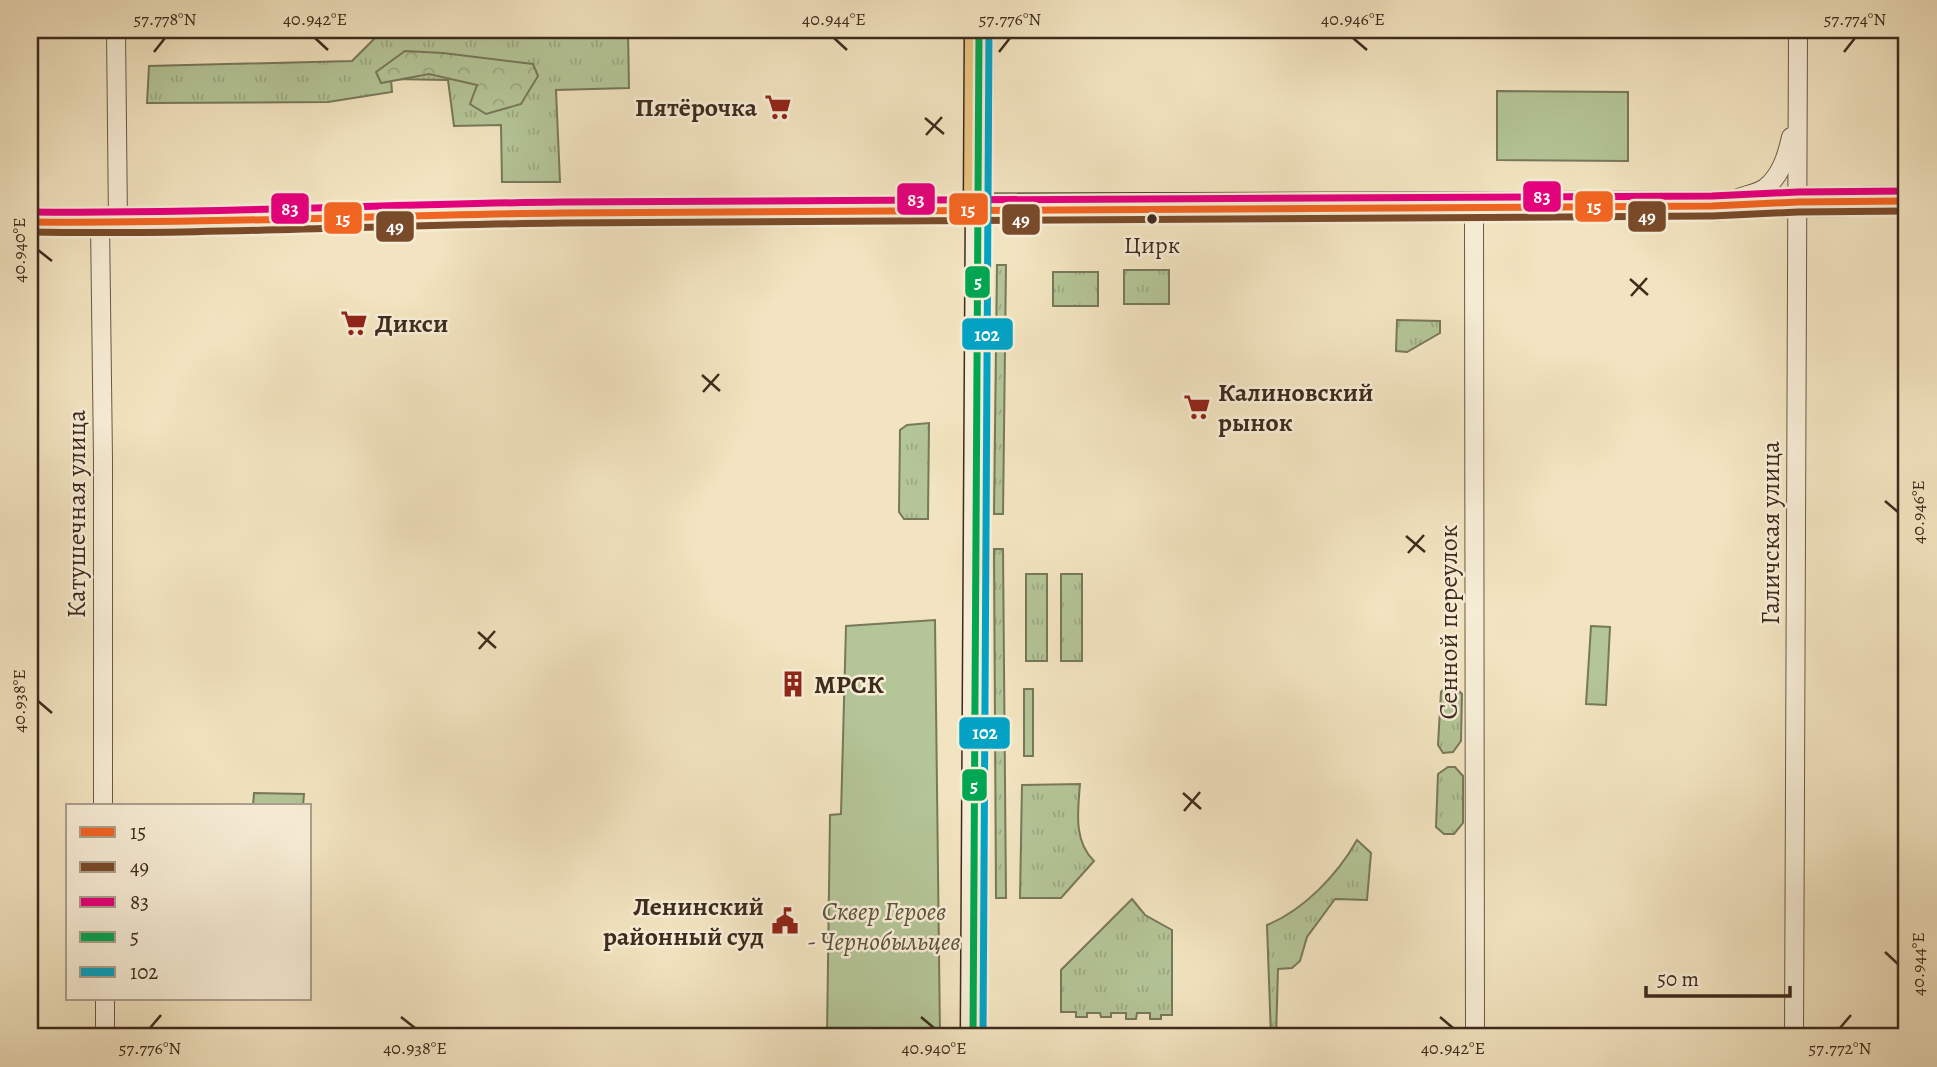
<svg xmlns="http://www.w3.org/2000/svg" width="1937" height="1067" font-family="Alegreya,serif">
	<style>
		.grass { fill: url(#grass-tufts); stroke: #78785a; stroke-width: 2 }
		.forest { fill: url(#forest-crowns); stroke: #78785a; stroke-width: 2 }
		.green { fill: #b4c597; stroke: #78785a; stroke-width: 2 }
		.lines { fill: none; stroke-linecap: round; stroke-linejoin: round }
		.street-casing { stroke: #6a5946; stroke-width: 20 }
		.secondary-casing { stroke: #3d2b1d; stroke-width: 27 }
		.primary-casing { stroke: #3d2b1d; stroke-width: 31 }
		.street { stroke: #f7edd6; stroke-width: 18 }
		.secondary { stroke: #f7edd6; stroke-width: 24 }
		.primary { stroke: #e9c280; stroke-width: 28 }
		.bus-1-casing { stroke: #f7edd6; stroke-width: 12 }
		.bus-2-casing { stroke: #f7edd6; stroke-width: 12 }
		.bus-3-casing { stroke: #f7edd6; stroke-width: 12 }
		.bus-4-casing { stroke: #f7edd6; stroke-width: 12 }
		.bus-5-casing { stroke: #f7edd6; stroke-width: 12 }
		.bus-1 { stroke: #f26522; stroke-width: 7 }
		.bus-2 { stroke: #7a4b2a; stroke-width: 7 }
		.bus-3 { stroke: #e5007d; stroke-width: 7 }
		.bus-4 { stroke: #00a651; stroke-width: 7 }
		.bus-5 { stroke: #03a3c5; stroke-width: 7 }
		.ticks { fill: none; stroke: #3d2b1d; stroke-width: 2.5 }
		.bus-dot { fill: #3d2b1d; stroke: #f7edd6; stroke-width: 2.5 }
		.labels { text-anchor: middle; stroke-width: 5; stroke-linejoin: round; paint-order: stroke }
		.bus-label { font-size: 24px; fill: #3d2b1d; stroke: #f7edd6 }
		.poi-label { font-size: 26px; font-weight: bold; fill: #3d2b1d; stroke: #f7edd6; text-anchor: start }
		.street-label { font-size: 26px; fill: #3d2b1d; stroke: #f7edd6 }
		.park-label { font-size: 26px; font-style: italic; fill: #5b523c; stroke: #f7edd6 }
		.line-badge { stroke: #f7edd6; stroke-width: 2.5 }
		.badge-label { font-size: 19px; text-anchor: middle; font-weight: bold; fill: #fff }
		.neatline { fill: none; stroke: #3d2b1d; stroke-width: 2.5 }
		.ticks-label { font-size: 18px; text-anchor: middle; fill: #3d2b1d }
	</style>
	<defs>
		<pattern id="grass-tufts" width="24" height="20" patternUnits="userSpaceOnUse" patternTransform="scale(1.75)"><rect width="24" height="20" fill="#b4c597"/><path d="M3 7l-1-3M5 7V3M7 7l1-3M15 17l-1-3M17 17v-4M19 17l1-3" fill="none" stroke="#9ca982"/></pattern>
		<pattern id="forest-crowns" width="20" height="18" patternUnits="userSpaceOnUse" patternTransform="scale(1.75)"><rect width="20" height="18" fill="#b4c597"/><path d="M2 6a3 3 0 1 1 6 0M12 15a3 3 0 1 1 6 0" fill="none" stroke="#9ca982"/></pattern>
	</defs>
	<rect width="100%" height="100%" fill="#f2e4c0"/>
	<filter id="stains"><feTurbulence type="fractalNoise" baseFrequency=".00286" numOctaves="4"/><feColorMatrix values="0 0 0 0 .2 0 0 0 0 .09 0 0 0 0 .02 0 0 0 .5 -.17"/></filter>
	<radialGradient id="worn" r=".72"><stop offset=".6" stop-color="#630" stop-opacity="0"/><stop offset="1" stop-color="#630" stop-opacity=".3"/></radialGradient>
	<!-- grass -->
	<g class="grass">
		<path d="M383,30H628L629,88L556,90L560,182H502L501,125L454,126L448,80L391,79L392,92L328,102L147,103L149,66L352,61Z"/>
		<path d="M997,265H1006L1003,514H994Z"/>
		<rect x="1124" y="270" width="45" height="34"/>
		<rect x="1053" y="272" width="45" height="34"/>
		<path d="M1397,320L1440,321V333L1407,352L1396,351Z"/>
		<path d="M929,423L928,519H904L899,512L900,430L907,425Z"/>
		<path d="M994,549H1003L1006,898H996Z"/>
		<rect x="1026" y="574" width="21" height="87"/>
		<rect x="1061" y="574" width="21" height="87"/>
		<path d="M1447,685H1453L1462,694L1461,741L1453,752L1443,753L1438,745L1441,692Z"/>
		<rect x="1024" y="689" width="9" height="67"/>
		<path d="M1448,767H1455L1463,776V823L1454,834H1444L1436,827L1438,774Z"/>
		<path d="M1080,784C1078,810 1073,841 1094,861L1061,898H1020L1022,785Z"/>
		<path d="M1357,840L1371,853L1367,900L1335,899L1307,937L1300,961L1292,968L1278,969L1276,1037H1271L1267,925C1304,910 1338,874 1357,840Z"/>
		<path d="M1132,899L1145,915L1172,930V1015H1161V1019H1150V1013H1137L1136,1019H1126V1013H1111V1017H1101L1100,1013H1087V1017H1076V1012H1061V970Z"/>
	</g>
	<!-- forest -->
	<path class="forest" d="M405,51L443,53L533,64L538,76L521,104L486,114L470,104L477,85L429,74L381,83L376,72Z"/>
	<!-- green -->
	<g class="green">
		<path d="M1497,91L1628,92V161L1497,160Z"/>
		<path d="M935,620L940,1037H827L830,815L841,814L846,626Z"/>
		<path d="M1591,626L1610,627L1606,705L1586,704Z"/>
		<path d="M254,793L304,794L303,806H253Z"/>
	</g>
	<g class="lines">
		<!-- street casing -->
		<g class="street-casing">
			<g id="street">
				<path d="M116,30L118,223"/>
				<path d="M1738,198C1746,195 1758,193 1765,188C1781,176 1787,155 1791,137"/>
				<path d="M1474,206L1475,1037"/>
				<path d="M100,223L103,459V806"/>
				<path d="M105,999V1037"/>
				<path d="M1794,1037L1798,30"/>
			</g>
		</g>
		<!-- secondary casing -->
		<g class="secondary-casing">
			<path id="secondary" d="M30,222L118,223L528,213L978,208L973,1037"/>
		</g>
		<!-- primary casing -->
		<g class="primary-casing">
			<path id="primary" d="M979,30L978,208L1712,206L1798,202L1907,201"/>
		</g>
		<!-- street -->
		<use href="#street" class="street"/>
		<!-- secondary -->
		<use href="#secondary" class="secondary"/>
		<!-- primary -->
		<use href="#primary" class="primary"/>
		<!-- bus-1 casing -->
		<g class="bus-1-casing">
			<path id="bus-1" d="M30,222C208,224 385,215 562,213C946,208 1329,207 1712,206L1798,202L1907,201"/>
		</g>
		<!-- bus-2 casing -->
		<g class="bus-2-casing">
			<path id="bus-2" d="M30,232C207,235 385,225 562,223C946,219 1329,218 1712,216L1798,212L1907,211"/>
		</g>
		<!-- bus-3 casing -->
		<g class="bus-3-casing">
			<path id="bus-3" d="M30,212C208,214 385,204 562,202C946,198 1329,197 1712,196L1798,192L1907,191"/>
		</g>
		<!-- bus-4 casing -->
		<g class="bus-4-casing">
			<path id="bus-4" d="M973,1037L979,30"/>
		</g>
		<!-- bus-5 casing -->
		<g class="bus-5-casing">
			<path id="bus-5" d="M983,1037L989,30"/>
		</g>
		<!-- bus-1 -->
		<use href="#bus-1" class="bus-1"/>
		<!-- bus-2 -->
		<use href="#bus-2" class="bus-2"/>
		<!-- bus-3 -->
		<use href="#bus-3" class="bus-3"/>
		<!-- bus-4 -->
		<use href="#bus-4" class="bus-4"/>
		<!-- bus-5 -->
		<use href="#bus-5" class="bus-5"/>
	</g>
	<!-- ticks -->
	<path class="ticks" d="M315,38L328,50M834,38L847,50M1353,38L1367,50M154,52L165,38M999,52L1010,38M1844,52L1855,38M925,118L944,134M926,135L942,117M38,250L52,261M1630,279L1648,295M1631,296L1647,278M702,375L720,391M703,392L719,374M1885,501L1898,512M1406,536L1425,552M1408,553L1424,535M478,632L496,648M479,649L495,631M38,701L52,713M1183,793L1201,809M1184,811L1200,792M1885,952L1898,964M401,1017L415,1028M921,1017L934,1028M1440,1017L1453,1028M150,1028L161,1015M1840,1028L1851,1015"/>
	<!-- icons -->
	<defs>
		<g id="supermarket-bare" transform="scale(2.1)"><path d="M-6-5.5h2.5l.6 2H6L4.5 2H-2.5L-4.4-4H-6ZM-1.5 3.2a1.3 1.3 0 1 0 .1 0ZM3 3.2a1.3 1.3 0 1 0 .1 0Z" fill="#8f2418" stroke="#f7edd6" stroke-width="2.5" paint-order="stroke"/></g>
		<g id="building-bare" transform="scale(2.1)"><path d="M-4-6H4V6H1V3H-1V6H-4ZM-2.5-4.3h1.7v1.8h-1.7ZM.8-4.3h1.7v1.8H.8ZM-2.5-1h1.7V.8h-1.7ZM.8-1h1.7V.8H.8Z" fill="#8f2418" stroke="#f7edd6" stroke-width="2.5" paint-order="stroke"/></g>
		<g id="civic-bare" transform="scale(2.1)"><path d="M-.6-6.5H3V-4.5H.6V-3L4-1V1h2V6H-6V1h2V-1L-.6-3ZM-1.2 2.5V6h2.4V2.5Z" fill="#8f2418" stroke="#f7edd6" stroke-width="2.5" paint-order="stroke"/></g>
	</defs>
	<g fill-rule="evenodd">
		<use href="#supermarket-bare" x="778" y="107"/>
		<use href="#supermarket-bare" x="354" y="323"/>
		<use href="#supermarket-bare" x="1197" y="407"/>
		<use href="#building-bare" x="793" y="684"/>
		<use href="#civic-bare" x="785" y="921"/>
	</g>
	<!-- markers -->
	<circle class="bus-dot" cx="1152" cy="219" r="6"/>
	<g class="labels">
		<!-- bus labels -->
		<g class="bus-label">
			<text x="1152" y="253">Цирк</text>
		</g>
		<!-- poi labels -->
		<g class="poi-label">
			<text x="757" y="116" text-anchor="end">Пятёрочка</text>
			<text x="375" y="332">Дикси</text>
			<text x="1218" y="401">Калиновский<tspan x="1218" dy="30">рынок</tspan></text>
			<text x="814" y="693">МРСК</text>
			<text x="764" y="915" text-anchor="end">Ленинский<tspan x="764" dy="30">районный суд</tspan></text>
		</g>
		<!-- street labels -->
		<g class="street-label">
			<text transform="translate(76 514) rotate(-90)" y="9">Катушечная улица</text>
			<text transform="translate(1770 533) rotate(-90)" y="9">Галичская улица</text>
			<text transform="translate(1448 622) rotate(-90)" y="9">Сенной переулок</text>
		</g>
		<!-- park labels -->
		<g class="park-label">
			<text x="884" y="920">Сквер Героев<tspan x="884" dy="30">- Чернобыльцев</tspan></text>
		</g>
	</g>
	<g class="line-badge">
		<rect x="1522" y="180" width="40" height="33" rx="7" fill="#e5007d"/>
		<rect x="896" y="182" width="40" height="34" rx="7" fill="#e5007d"/>
		<rect x="1574" y="190" width="40" height="33" rx="7" fill="#f26522"/>
		<rect x="270" y="192" width="40" height="33" rx="7" fill="#e5007d"/>
		<rect x="948" y="192" width="41" height="34" rx="7" fill="#f26522"/>
		<rect x="1627" y="200" width="40" height="33" rx="7" fill="#7a4b2a"/>
		<rect x="323" y="201" width="40" height="34" rx="7" fill="#f26522"/>
		<rect x="1001" y="203" width="40" height="33" rx="7" fill="#7a4b2a"/>
		<rect x="375" y="210" width="40" height="33" rx="7" fill="#7a4b2a"/>
		<rect x="964" y="265" width="27" height="34" rx="7" fill="#00a651"/>
		<rect x="961" y="317" width="53" height="34" rx="7" fill="#03a3c5"/>
		<rect x="958" y="716" width="53" height="34" rx="7" fill="#03a3c5"/>
		<rect x="961" y="768" width="27" height="34" rx="7" fill="#00a651"/>
	</g>
	<g class="badge-label">
		<text x="1542" y="203">83</text>
		<text x="916" y="206">83</text>
		<text x="1594" y="213">15</text>
		<text x="290" y="215">83</text>
		<text x="968" y="216">15</text>
		<text x="1647" y="223">49</text>
		<text x="343" y="225">15</text>
		<text x="1021" y="226">49</text>
		<text x="395" y="233">49</text>
		<text x="978" y="288">5</text>
		<text x="987" y="341">102</text>
		<text x="985" y="739">102</text>
		<text x="974" y="792">5</text>
	</g>
	<!-- margin -->
	<rect width="1937" height="1067" fill="none" stroke="#f2e4c0" stroke-width="77"/>
	<!-- legend -->
	<rect x="66" y="804" width="245" height="196" fill="#f7edd6" stroke="#ad9f8c" stroke-width="2"/>
	<rect x="80" y="827" width="35" height="10" fill="#f26522" stroke="#ad9f8c" stroke-width="2"/>
	<text x="130" y="839" font-size="21" fill="#3d2b1d">15</text>
	<rect x="80" y="862" width="35" height="10" fill="#7a4b2a" stroke="#ad9f8c" stroke-width="2"/>
	<text x="130" y="874" font-size="21" fill="#3d2b1d">49</text>
	<rect x="80" y="897" width="35" height="10" fill="#e5007d" stroke="#ad9f8c" stroke-width="2"/>
	<text x="130" y="909" font-size="21" fill="#3d2b1d">83</text>
	<rect x="80" y="932" width="35" height="10" fill="#00a651" stroke="#ad9f8c" stroke-width="2"/>
	<text x="130" y="944" font-size="21" fill="#3d2b1d">5</text>
	<rect x="80" y="967" width="35" height="10" fill="#03a3c5" stroke="#ad9f8c" stroke-width="2"/>
	<text x="130" y="979" font-size="21" fill="#3d2b1d">102</text>
	<!-- scale -->
	<path d="M1646 986v10h144v-10" fill="none" stroke="#3d2b1d" stroke-width="3.5"/>
	<text x="1657" y="986" font-size="21" fill="#3d2b1d" stroke="#f7edd6" stroke-width="5" paint-order="stroke">50 m</text>
	<rect x="38" y="38" width="1860" height="990" class="neatline"/>
	<g class="ticks-label">
		<text x="165" y="25">57.778°N</text>
		<text x="315" y="25">40.942°E</text>
		<text x="834" y="25">40.944°E</text>
		<text x="1010" y="25">57.776°N</text>
		<text x="1353" y="25">40.946°E</text>
		<text x="1855" y="25">57.774°N</text>
		<text transform="translate(19 250) rotate(-90)" y="6">40.940°E</text>
		<text transform="translate(1918 512) rotate(-90)" y="6">40.946°E</text>
		<text transform="translate(19 701) rotate(-90)" y="6">40.938°E</text>
		<text transform="translate(1918 964) rotate(-90)" y="6">40.944°E</text>
		<text x="150" y="1054">57.776°N</text>
		<text x="415" y="1054">40.938°E</text>
		<text x="934" y="1054">40.940°E</text>
		<text x="1453" y="1054">40.942°E</text>
		<text x="1840" y="1054">57.772°N</text>
	</g>
	<rect width="100%" height="100%" filter="url(#stains)"/>
	<rect width="100%" height="100%" fill="url(#worn)"/>
</svg>
